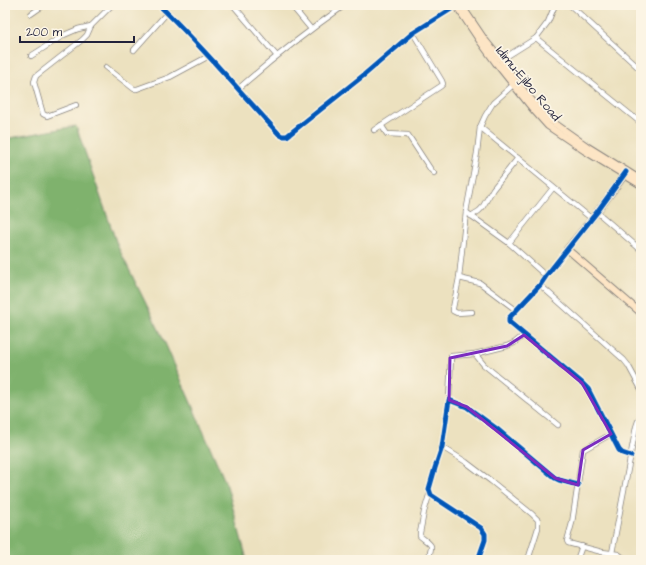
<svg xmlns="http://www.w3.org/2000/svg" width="646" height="565" font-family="'Architects Daughter',sans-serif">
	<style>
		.forest { fill: #7fb26d; stroke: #506a54 }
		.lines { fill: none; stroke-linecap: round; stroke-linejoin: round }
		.street-casing { stroke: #87827d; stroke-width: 6 }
		.secondary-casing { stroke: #87827d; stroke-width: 8 }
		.street { stroke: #fff; stroke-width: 4.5 }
		.secondary { stroke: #fde5c5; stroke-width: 6 }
		.cycleway-casing { stroke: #fcf5e5; stroke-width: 8 }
		.cycleway { stroke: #0057b8; stroke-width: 5 }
		.marked { fill: none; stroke: #7b2cbf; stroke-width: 3; stroke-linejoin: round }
		.labels { text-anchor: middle; stroke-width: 3.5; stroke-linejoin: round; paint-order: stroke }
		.street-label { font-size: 13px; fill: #22223b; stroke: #fcf5e5 }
	</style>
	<rect width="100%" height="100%" fill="#fcf5e5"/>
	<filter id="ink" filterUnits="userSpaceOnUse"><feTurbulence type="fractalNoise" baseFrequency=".025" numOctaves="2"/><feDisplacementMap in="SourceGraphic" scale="8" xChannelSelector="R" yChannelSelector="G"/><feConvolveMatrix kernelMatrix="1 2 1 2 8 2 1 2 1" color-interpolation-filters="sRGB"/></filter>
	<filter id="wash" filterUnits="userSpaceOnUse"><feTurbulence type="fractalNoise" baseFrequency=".012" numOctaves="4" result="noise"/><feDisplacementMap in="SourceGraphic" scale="16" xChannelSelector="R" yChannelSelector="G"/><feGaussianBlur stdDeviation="0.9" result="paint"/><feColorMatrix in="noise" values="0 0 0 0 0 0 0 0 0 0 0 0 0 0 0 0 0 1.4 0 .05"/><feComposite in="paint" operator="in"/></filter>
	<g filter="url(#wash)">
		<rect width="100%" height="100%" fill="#ece1bf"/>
		<!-- forest -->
		<path class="forest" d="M76,126L118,247L162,336L227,486L247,560H5V139Z"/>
	</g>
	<g filter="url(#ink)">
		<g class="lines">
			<!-- street casing -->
			<g class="street-casing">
				<g id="street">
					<path d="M159,5C202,46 239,91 279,134L282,136H287L364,75L413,33L456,6"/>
					<path d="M233,5L276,55"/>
					<path d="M291,5L311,29"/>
					<path d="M555,5L548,22L536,38L641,123"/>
					<path d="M570,5L641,70"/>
					<path d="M31,14L44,5"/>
					<path d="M134,50L167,13"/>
					<path d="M31,56L64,35L78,29L91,26"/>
					<path d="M501,60L536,38"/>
					<path d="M106,67L134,89H137L170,77L209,56"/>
					<path d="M238,89C272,59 308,31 345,5"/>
					<path d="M76,105L47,116L43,114L34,82L36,76L82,40L87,35L91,26L112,5"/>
					<path d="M381,125L387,134L408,135L431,170L434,173"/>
					<path d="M480,127L592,219"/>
					<path d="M374,130L441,86L443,84L442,81L413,33"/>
					<path d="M466,212L509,243L546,276"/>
					<path d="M597,212L641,250"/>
					<path d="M471,216L479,211L482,208L493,189L518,158"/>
					<path d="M509,243L553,188"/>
					<path d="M567,249L546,276L540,285L509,318V322L582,383L588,389L619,450L622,453L631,456"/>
					<path d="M459,278L480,283L516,310"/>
					<path d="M540,285L624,360L628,365L641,389"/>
					<path d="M472,312L457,313L453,311V308L459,278L466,212L477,153L480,127L485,116L493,103L513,85"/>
					<path d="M475,354L484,365L558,425"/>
					<path d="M449,400L451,356L475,354L507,346L514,343L524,335"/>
					<path d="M611,434L583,450L572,523L567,541L568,543L602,552L618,554L621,556L626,560"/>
					<path d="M442,447L466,462L491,481L532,514L538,520V528L528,560"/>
					<path d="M612,553L636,427L638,421L641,419"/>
					<path d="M428,560C433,542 433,547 420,536V533L424,512L430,492"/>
					<path d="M478,560L485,540V534L481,528L431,495L429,489L435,468L442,447L449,400L467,407L497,429L555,478L559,480L578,485"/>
					<path d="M577,560L582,546"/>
				</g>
			</g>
			<!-- secondary casing -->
			<g class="secondary-casing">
				<g id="secondary">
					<path d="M456,5L480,41L496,63L532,108L548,126L585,151L641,185"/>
					<path d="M461,5L484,39L501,60L517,83L547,118L588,147L641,180"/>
					<path d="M626,173L597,212L567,249L641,313"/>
				</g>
			</g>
			<!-- street -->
			<use href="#street" class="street"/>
			<!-- secondary -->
			<use href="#secondary" class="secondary"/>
			<!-- cycleway casing -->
			<g class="cycleway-casing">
				<g id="cycleway">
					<path d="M159,5C202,46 239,91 279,134L282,136H287L364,75L413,33L456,6"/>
					<path d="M626,172L597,212L546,276L540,285L509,318V322L582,383L588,389L619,450L622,453L631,456"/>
					<path d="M478,560L485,540V534L481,528L431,495L429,489L435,468L442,447L449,400L467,407L497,429L555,478L559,480L578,485"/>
				</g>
			</g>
			<!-- cycleway -->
			<use href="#cycleway" class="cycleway"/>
		</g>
	</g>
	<!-- marked area -->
	<path class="marked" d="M524,335L582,383L611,434L583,450L578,485L555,478L467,407L449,400L450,358L507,346Z"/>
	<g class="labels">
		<!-- street labels -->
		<g class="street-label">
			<text transform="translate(529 83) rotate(50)" y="5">Idimu-Ejibo Road</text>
		</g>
	</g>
	<!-- margin -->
	<rect width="646" height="565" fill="none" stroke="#fcf5e5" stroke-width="20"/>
	<!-- scale -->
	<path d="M20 36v6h114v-6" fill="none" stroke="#22223b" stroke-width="2"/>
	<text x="26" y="36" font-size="12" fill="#22223b" stroke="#fcf5e5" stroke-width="3" paint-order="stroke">200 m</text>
</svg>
